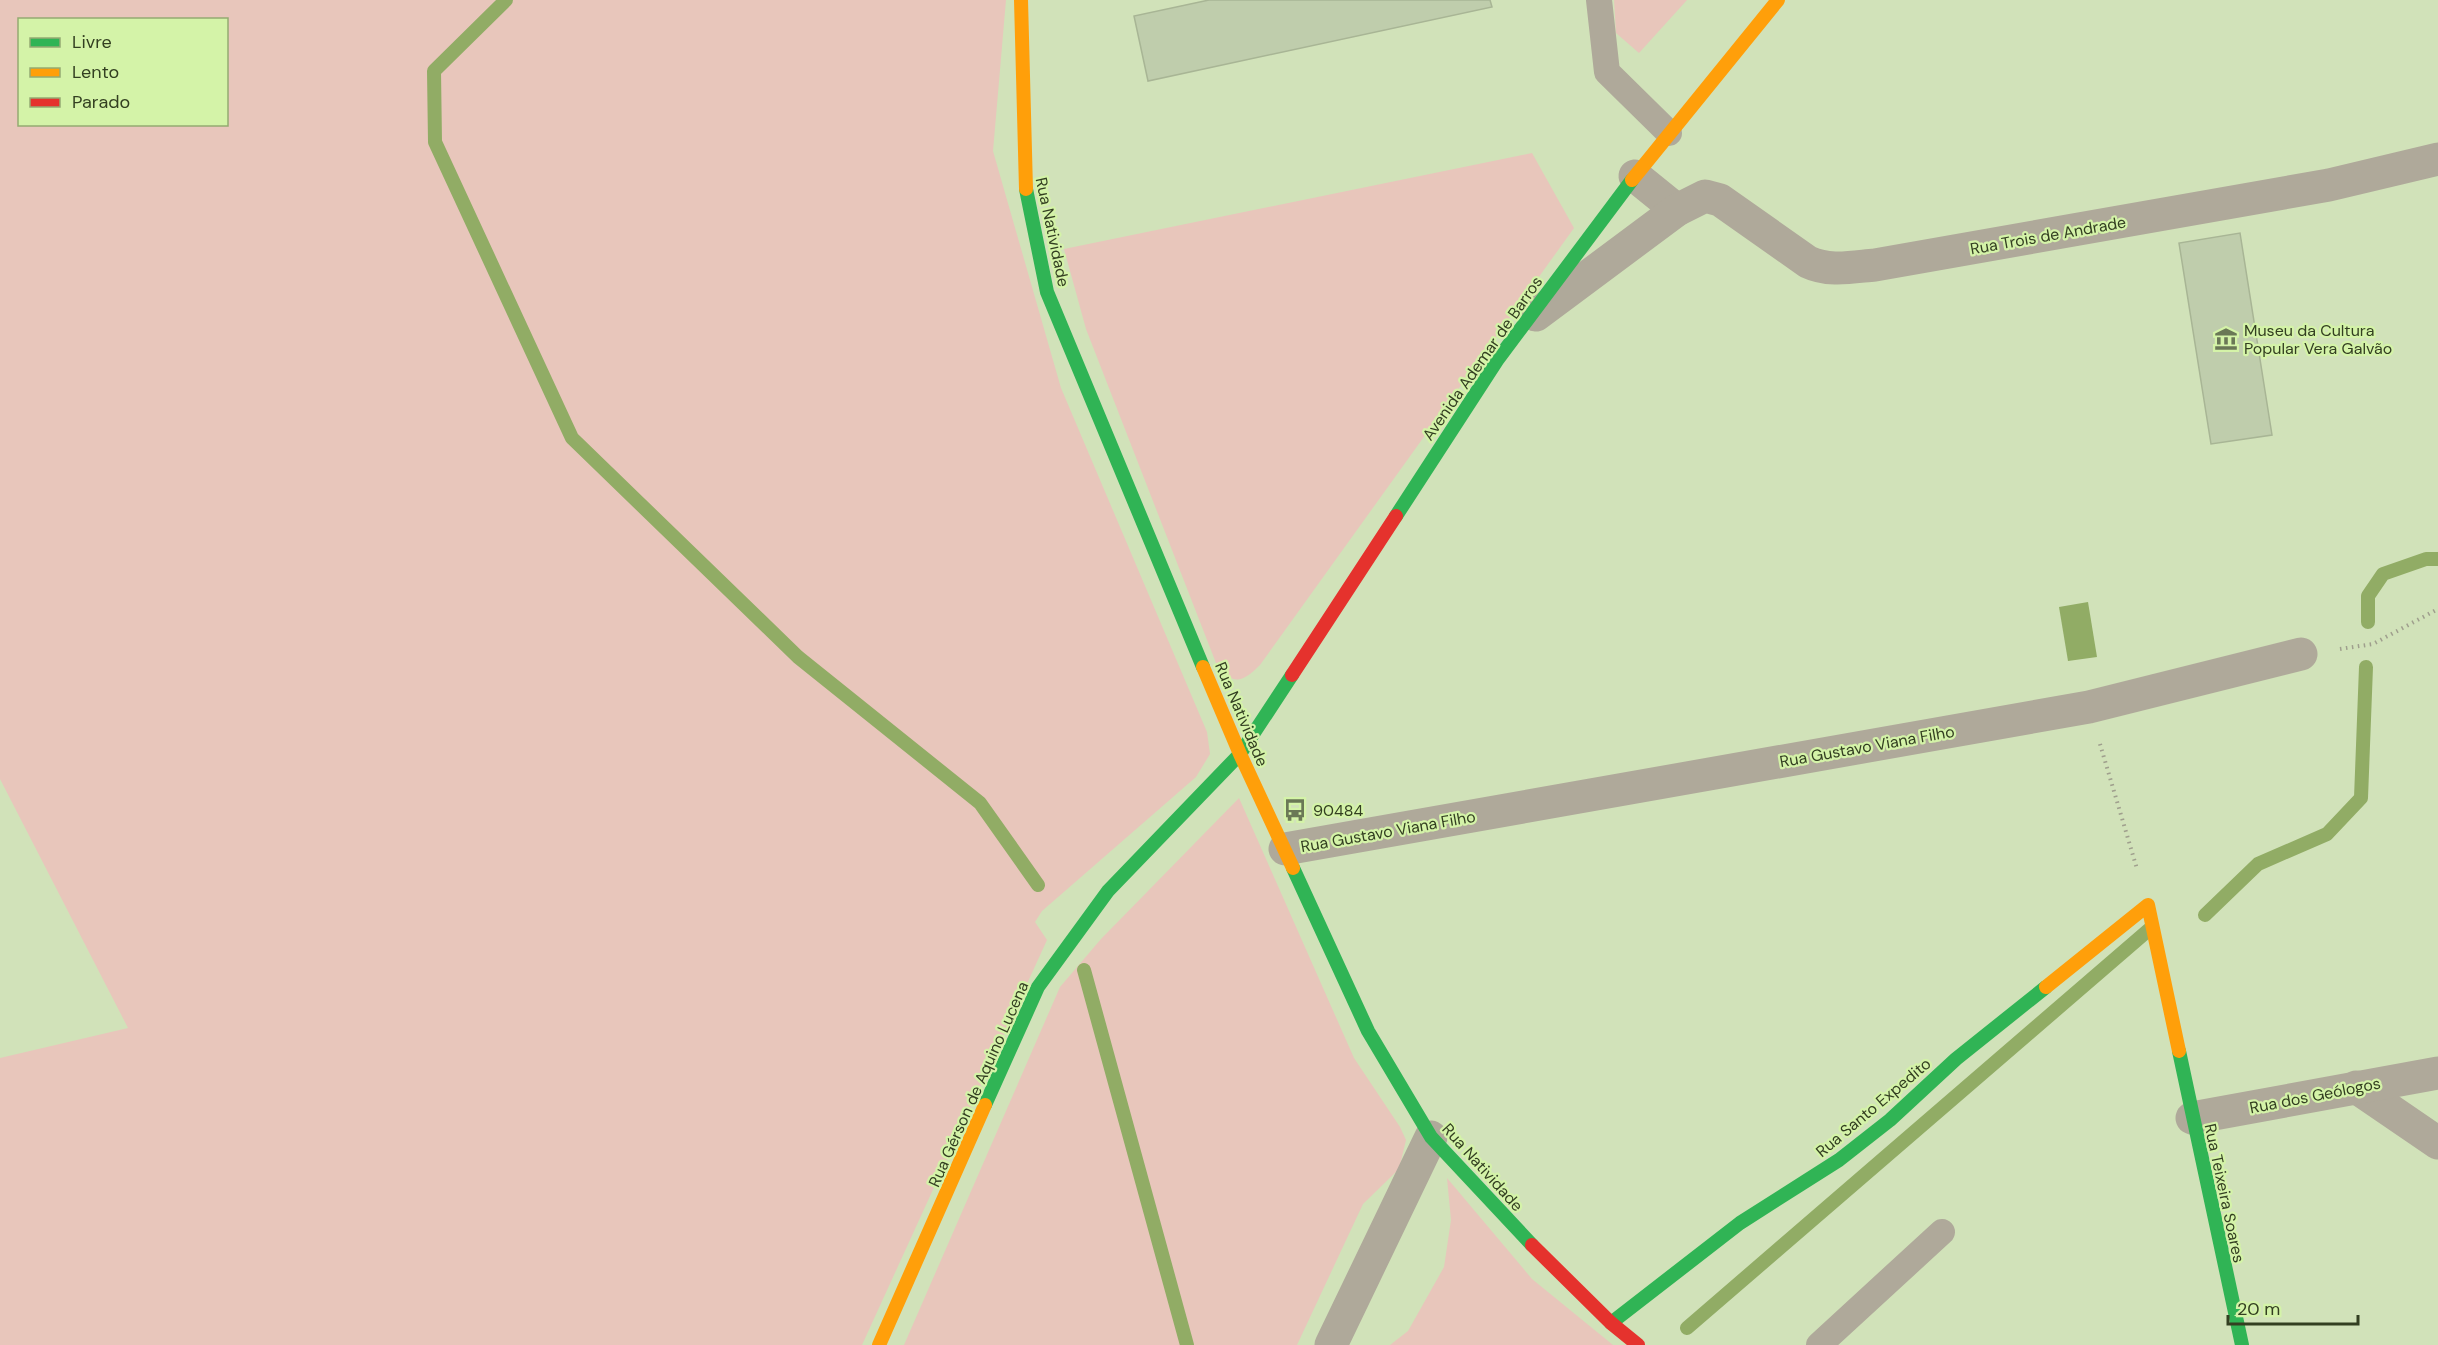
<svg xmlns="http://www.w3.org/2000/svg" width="2438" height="1345" font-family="'DM Sans',sans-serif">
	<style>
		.green { fill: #e8c6bb; fill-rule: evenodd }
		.water { fill: #91ac65 }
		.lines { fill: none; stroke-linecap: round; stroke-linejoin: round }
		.stream { stroke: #91ac65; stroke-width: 14 }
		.building { fill: #bfcdac; stroke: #a8b595; stroke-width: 1.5 }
		.path { stroke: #9f9f8d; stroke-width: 4; stroke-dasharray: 1.5 4.5; stroke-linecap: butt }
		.lane { stroke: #afa99a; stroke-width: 26 }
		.street { stroke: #afa99a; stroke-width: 33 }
		.fast { stroke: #30b455; stroke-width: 14 }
		.slow { stroke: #ff9f0a; stroke-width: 14 }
		.jam { stroke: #e5322d; stroke-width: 14 }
		.labels { text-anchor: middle; stroke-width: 4.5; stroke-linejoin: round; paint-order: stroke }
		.street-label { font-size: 16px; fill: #333f21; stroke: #d4f3a8 }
		.poi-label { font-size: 16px; fill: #333f21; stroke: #d4f3a8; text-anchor: start }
	</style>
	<rect width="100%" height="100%" fill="#d1e2b9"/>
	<!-- green -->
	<g class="green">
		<path d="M0,0H1006L993,151L1061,388L1207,732L1210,754L1196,777L1042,911L1035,922L1047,940L862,1345H0V1058L128,1028L0,779ZM20,20H226V124H20Z"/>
		<path d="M1614,0H1687L1639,53L1616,33Z"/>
		<path d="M1532,153L1574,228L1260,665C1241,684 1232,685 1216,663L1086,329L1064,249Z"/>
		<path d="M1239,798L1354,1058L1400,1127L1406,1140L1399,1169L1363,1204L1297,1345H904L1060,987L1101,939Z"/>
		<path d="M1447,1178L1532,1279L1613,1345H1390L1408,1331L1444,1267L1451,1220Z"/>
	</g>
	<!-- water -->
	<path class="water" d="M2088,602L2097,657L2068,661L2059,607Z"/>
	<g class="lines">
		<!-- stream -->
		<g class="stream">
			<path d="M506,0L434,71L435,142L572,438L798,657L980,803L1038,885"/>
			<path d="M2368,622V596L2383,574L2426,559H2438"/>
			<path d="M2205,915L2258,864L2327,834L2361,798L2366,667"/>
			<path d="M1084,970L1187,1345"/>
			<path d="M1687,1328L2152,927"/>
		</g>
	</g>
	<!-- building -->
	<g class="building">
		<path d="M1209,0H1490L1492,7L1148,81L1134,16Z"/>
		<path d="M2240,233L2272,435L2211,444L2179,243Z"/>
	</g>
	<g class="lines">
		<!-- path -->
		<g class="path">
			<path d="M2340,649L2373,644L2438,609"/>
			<path d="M2100,744L2137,869"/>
		</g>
		<!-- lane -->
		<g class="lane">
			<path d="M1599,0L1607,72L1669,133"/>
			<path d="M1819,1345L1942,1232"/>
		</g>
		<!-- street -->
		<g class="street">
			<path d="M1635,176L1677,210"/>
			<path d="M1536,315L1677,210L1705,196L1720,200L1808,262C1829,272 1852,267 1875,265L2329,185L2438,159"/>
			<path d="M1285,849L2089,707L2301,654"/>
			<path d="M2356,1087L2438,1143"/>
			<path d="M2192,1118L2438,1073"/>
			<path d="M1331,1345L1431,1137"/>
		</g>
		<!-- fast -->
		<g class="fast">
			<path d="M1026,189L1047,292L1203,667"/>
			<path d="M1396,516L1498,359L1632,180"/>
			<path d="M1293,868L1368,1031L1431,1137L1532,1245"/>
			<path d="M2179,1051L2242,1345"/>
			<path d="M985,1105L1038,987L1108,891L1240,754L1292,675"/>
			<path d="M1611,1323L1740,1223L1839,1160L1890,1120L1956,1059L2046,987"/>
		</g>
		<!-- slow -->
		<g class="slow">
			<path d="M1021,0L1026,189"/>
			<path d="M1632,180L1778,0"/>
			<path d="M1203,667L1240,754L1293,868"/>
			<path d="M2046,987L2148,905L2179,1051"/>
			<path d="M879,1345L985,1105"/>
		</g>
		<!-- jam -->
		<g class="jam">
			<path d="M1292,675L1396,516"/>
			<path d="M1532,1245L1611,1323L1638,1345"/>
		</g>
	</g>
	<!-- icons -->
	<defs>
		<g id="museum-bare" transform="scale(1.8)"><path d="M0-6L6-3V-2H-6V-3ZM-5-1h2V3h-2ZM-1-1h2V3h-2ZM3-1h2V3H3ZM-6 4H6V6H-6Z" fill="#6a7856" stroke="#d4f3a8" stroke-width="2.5" paint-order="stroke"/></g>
		<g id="bus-bare" transform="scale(1.8)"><path d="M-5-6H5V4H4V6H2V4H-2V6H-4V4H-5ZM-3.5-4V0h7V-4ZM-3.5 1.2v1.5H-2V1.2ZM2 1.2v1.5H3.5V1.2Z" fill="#6a7856" stroke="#d4f3a8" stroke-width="2.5" paint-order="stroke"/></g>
	</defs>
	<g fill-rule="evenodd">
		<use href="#museum-bare" x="2226" y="339"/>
		<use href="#bus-bare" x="1295" y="810"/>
	</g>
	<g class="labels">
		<!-- street labels -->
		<g class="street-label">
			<text transform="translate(1053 232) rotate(78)" y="6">Rua Natividade</text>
			<text transform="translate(2048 235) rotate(-10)" y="6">Rua Trois de Andrade</text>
			<text transform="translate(1482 358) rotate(-55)" y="6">Avenida Ademar de Barros</text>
			<text transform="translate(1242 714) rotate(67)" y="6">Rua Natividade</text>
			<text transform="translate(1867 746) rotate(-10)" y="6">Rua Gustavo Viana Filho</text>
			<text transform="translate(1388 831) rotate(-10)" y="6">Rua Gustavo Viana Filho</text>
			<text transform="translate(978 1084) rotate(-66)" y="6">Rua Gérson de Aquino Lucena</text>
			<text transform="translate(2315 1095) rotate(-11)" y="6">Rua dos Geólogos</text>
			<text transform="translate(1873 1107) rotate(-40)" y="6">Rua Santo Expedito</text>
			<text transform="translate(1483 1167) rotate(48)" y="6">Rua Natividade</text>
			<text transform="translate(2225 1193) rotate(78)" y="6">Rua Teixeira Soares</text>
		</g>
		<!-- poi labels -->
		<g class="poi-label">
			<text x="2244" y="336">Museu da Cultura<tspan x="2244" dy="18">Popular Vera Galvão</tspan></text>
			<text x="1313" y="816">90484</text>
		</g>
	</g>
	<!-- legend -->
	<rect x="18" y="18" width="210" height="108" fill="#d4f3a8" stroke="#94ab72" stroke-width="1.5"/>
	<rect x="30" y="38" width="30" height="9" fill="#30b455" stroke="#94ab72" stroke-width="1.5"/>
	<text x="72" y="48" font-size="18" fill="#333f21">Livre</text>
	<rect x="30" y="68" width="30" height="9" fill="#ff9f0a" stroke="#94ab72" stroke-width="1.5"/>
	<text x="72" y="78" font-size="18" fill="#333f21">Lento</text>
	<rect x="30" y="98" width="30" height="9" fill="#e5322d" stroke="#94ab72" stroke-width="1.5"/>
	<text x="72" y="108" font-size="18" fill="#333f21">Parado</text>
	<!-- scale -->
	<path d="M2228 1315v9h130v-9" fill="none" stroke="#333f21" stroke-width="3"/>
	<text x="2237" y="1315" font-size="18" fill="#333f21" stroke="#d4f3a8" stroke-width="4.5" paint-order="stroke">20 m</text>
</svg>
